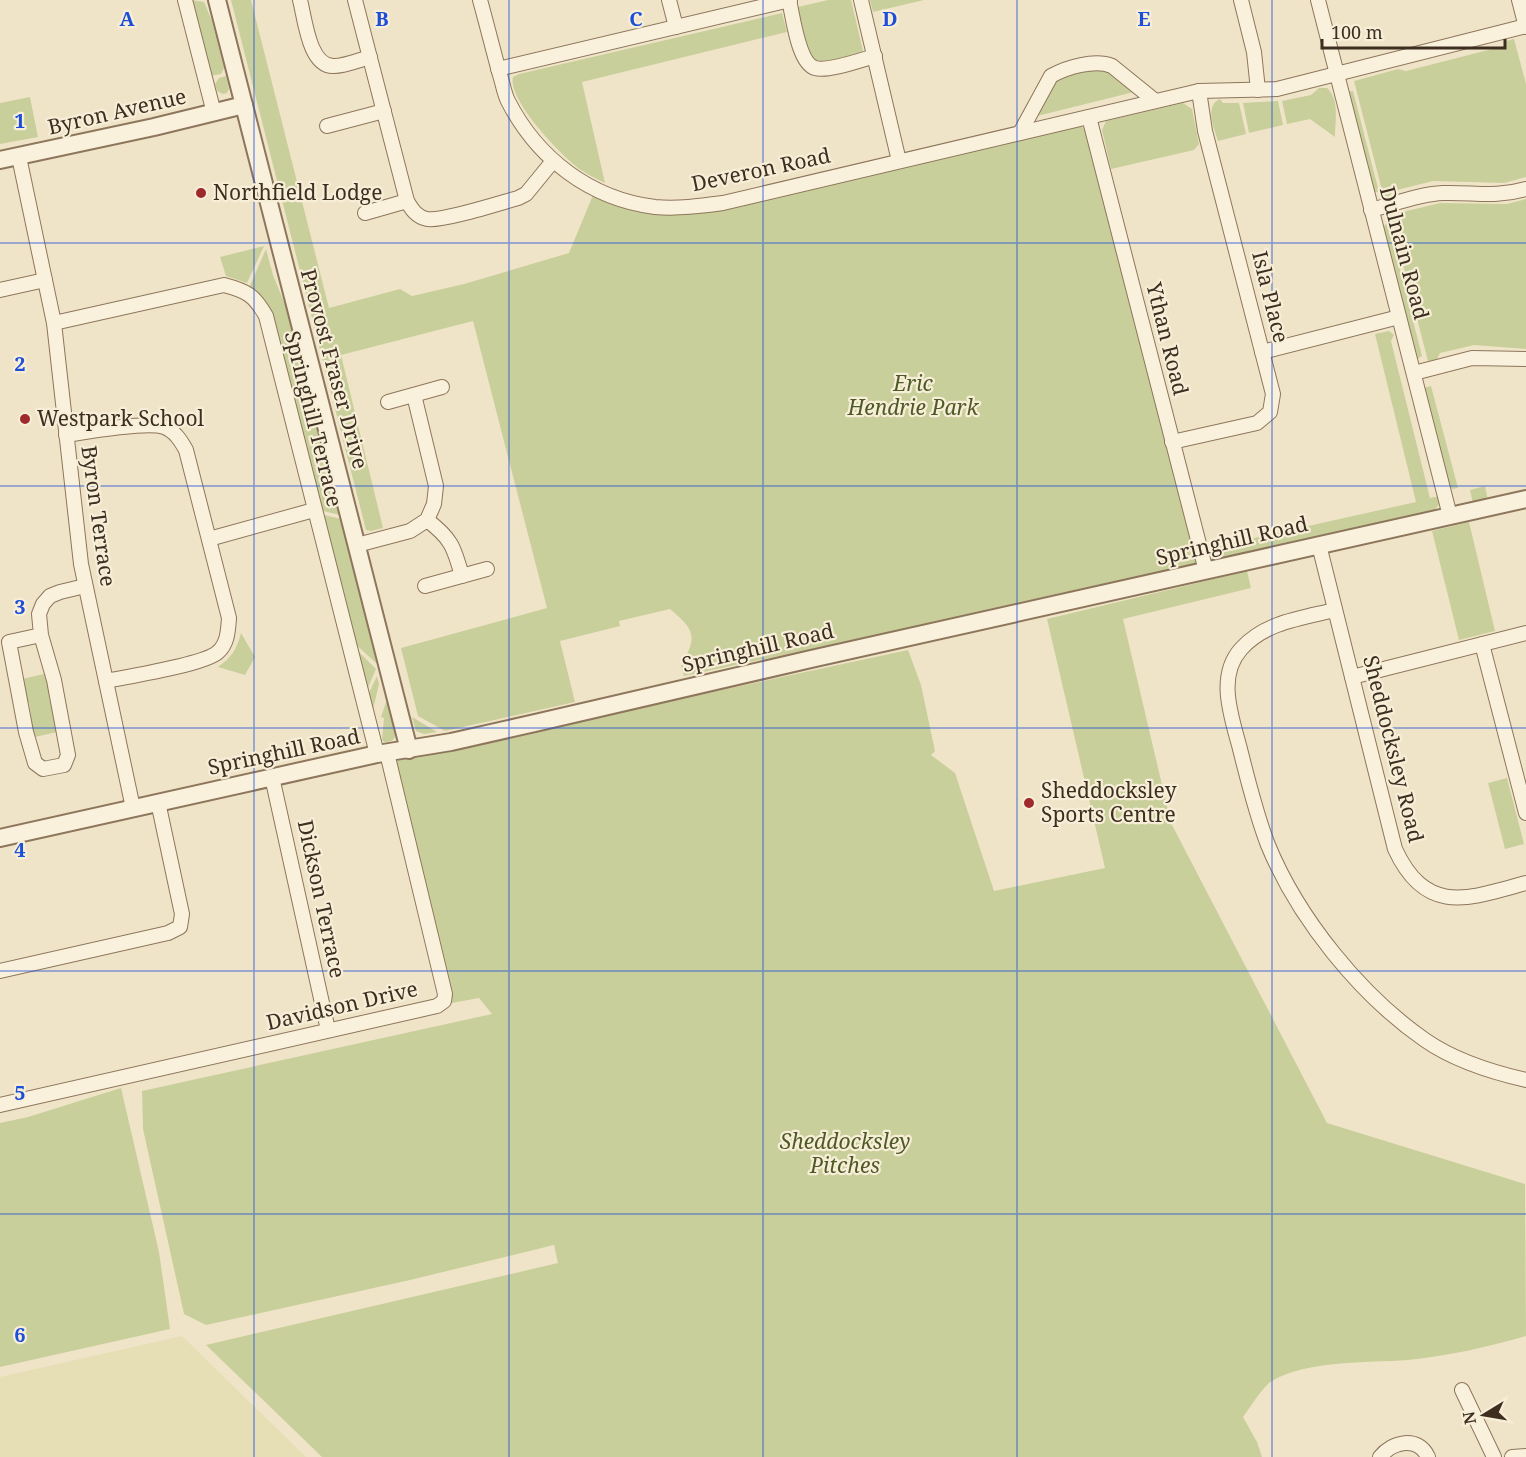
<svg xmlns="http://www.w3.org/2000/svg" width="1526" height="1457" font-family="'Noto Serif',serif">
	<style>
		.farmland { fill: #e6deb5 }
		.green { fill: #c9cf9b }
		.lines { fill: none; stroke-linecap: round; stroke-linejoin: round }
		.minor-casing { stroke: #8d765c; stroke-width: 16 }
		.tertiary-casing { stroke: #8d765c; stroke-width: 20 }
		.minor { stroke: #faf1dc; stroke-width: 14 }
		.tertiary { stroke: #faf1dc; stroke-width: 16 }
		.grid { fill: none; stroke: #1d4ed8; stroke-width: 1.5; stroke-opacity: 0.55 }
		.poi-dot { fill: #9e2a2b; stroke: #f7eed8; stroke-width: 2 }
		.labels { text-anchor: middle; stroke-width: 4.5; stroke-linejoin: round; paint-order: stroke }
		.street-label { font-size: 21px; fill: #3d2e20; stroke: #f7eed8 }
		.poi-label { font-size: 21px; fill: #3d2e20; stroke: #f7eed8; text-anchor: start }
		.park-label { font-size: 21px; font-style: italic; fill: #4d5a26; stroke: #f7eed8 }
		.grid-label { font-size: 20px; text-anchor: middle; font-weight: bold; fill: #1d4ed8; stroke: #f7eed8; stroke-width: 4.5; stroke-linejoin: round; paint-order: stroke }
	</style>
	<rect width="100%" height="100%" fill="#f0e4c8"/>
	<!-- farmland -->
	<path class="farmland" d="M182,1336L306,1457H0V1377Z"/>
	<!-- green -->
	<g class="green">
		<path d="M191,0L204,2L212,21L224,68L221,74L209,76Z"/>
		<path d="M231,0H251L329,308L400,289L412,296L464,284L569,253L593,195L656,213L1073,125L1081,126L1086,131L1199,565L1115,585L684,676L681,666C697,637 696,631 670,609L619,621L620,626L560,641L575,702L445,731L418,716L401,648L547,608L473,321L341,355L383,528L371,531L366,530Z"/>
		<path d="M828,0H851L863,51L860,55C843,59 824,68 810,57L796,12L798,7Z"/>
		<path d="M870,0H924L873,12Z"/>
		<path d="M782,13L787,32L582,82L605,183C597,179 588,175 581,170C562,157 507,99 513,77L519,74Z"/>
		<path d="M1514,39L1526,84V177L1504,183L1433,181L1393,191L1389,197L1384,198L1354,81L1398,69L1406,71L1504,46L1506,41Z"/>
		<path d="M1097,68H1104L1138,91L1033,117L1053,79Z"/>
		<path d="M226,76L229,89L227,93L223,94L217,91L215,84L219,78Z"/>
		<path d="M1319,88H1327C1340,100 1335,121 1335,137L1310,119L1287,124L1282,101L1311,95Z"/>
		<path d="M1353,91L1379,192H1373L1347,92Z"/>
		<path d="M30,97L38,137L0,144V103Z"/>
		<path d="M1220,99L1223,103H1239L1246,134L1218,141C1214,128 1204,106 1220,99Z"/>
		<path d="M1278,101L1283,125L1249,133L1243,103Z"/>
		<path d="M1183,103L1192,109L1199,144L1194,150L1111,169L1102,130L1106,121Z"/>
		<path d="M1526,199V349L1474,345L1440,353L1437,359L1428,361L1390,215L1440,203L1507,204Z"/>
		<path d="M1388,222L1422,356L1417,359L1382,228Z"/>
		<path d="M264,246L247,283L226,276L220,257Z"/>
		<path d="M266,249L273,275L288,312L340,515L319,510L270,315L249,288Z"/>
		<path d="M1389,331L1394,335L1391,341L1430,498L1440,496C1440,506 1436,510 1428,514L1216,561L1212,559L1209,548L1416,502L1375,334Z"/>
		<path d="M1431,386L1458,488L1453,489L1449,487L1423,388Z"/>
		<path d="M1485,486L1488,501L1473,504L1470,490Z"/>
		<path d="M320,514L341,519L377,664L352,641Z"/>
		<path d="M1469,522L1495,631L1459,640L1432,531Z"/>
		<path d="M1247,571L1251,588L1123,619L1171,823L1327,1123L1525,1184L1526,1336C1488,1347 1448,1356 1408,1360C1368,1363 1307,1360 1272,1381C1263,1386 1250,1408 1243,1417L1257,1442L1262,1457H322L206,1345L558,1263L554,1245L410,1280L206,1325L184,1314L143,1129L142,1091L492,1014L479,998L452,1003L394,770L396,763L400,759L908,650L921,685L935,751L931,755L955,773L994,891L1105,868L1047,619Z"/>
		<path d="M241,633L255,657L245,675L218,667C231,658 237,649 241,633Z"/>
		<path d="M354,647L376,669L366,692Z"/>
		<path d="M44,674L50,681L54,696L49,698L52,709H56L60,724L57,732L35,737L29,731L26,716L31,715L29,702L23,703L22,679Z"/>
		<path d="M377,676L379,684L372,714L367,697Z"/>
		<path d="M387,699L396,734C394,741 391,742 384,742L382,740L384,718L381,717Z"/>
		<path d="M412,717L437,732L424,734L416,731Z"/>
		<path d="M1507,778L1524,844L1505,849L1488,783Z"/>
		<path d="M121,1088L159,1252L170,1329L0,1367V1123L28,1117Z"/>
	</g>
	<g class="lines">
		<!-- minor casing -->
		<g class="minor-casing">
			<g id="minor">
				<path d="M185,0L214,113"/>
				<path d="M300,0C305,19 309,67 334,66C345,66 359,60 370,57"/>
				<path d="M355,0L407,201C412,210 417,217 427,219C441,222 500,203 518,198L526,194L553,161"/>
				<path d="M480,0C487,25 493,50 500,75C503,84 504,93 508,101C537,158 590,199 655,207C677,209 700,206 723,203L1199,91L1277,89L1526,26"/>
				<path d="M669,0L676,27"/>
				<path d="M789,0C793,16 798,63 815,68C827,72 861,60 875,56"/>
				<path d="M861,0L899,161"/>
				<path d="M1241,0L1254,52L1258,90"/>
				<path d="M1318,0L1450,516"/>
				<path d="M1519,0L1526,27"/>
				<path d="M498,69L790,0"/>
				<path d="M1089,117L1206,571"/>
				<path d="M327,126L384,111"/>
				<path d="M1020,133L1051,76C1067,67 1095,59 1112,66L1154,100"/>
				<path d="M19,157L54,323L81,564L133,808"/>
				<path d="M1371,210C1394,204 1419,194 1443,193C1474,192 1495,198 1526,189"/>
				<path d="M365,213L407,201"/>
				<path d="M0,290L45,280"/>
				<path d="M54,323L224,285C247,291 254,295 266,316L377,754"/>
				<path d="M1262,352L1399,317"/>
				<path d="M1414,373L1472,358L1526,359"/>
				<path d="M388,402L442,387"/>
				<path d="M66,435C86,432 147,421 164,427C175,431 181,441 186,450L229,618C228,630 228,643 218,652C206,664 127,677 106,681"/>
				<path d="M1172,442L1257,423L1270,412L1273,394L1205,131L1199,91"/>
				<path d="M427,520C451,538 454,547 462,576"/>
				<path d="M209,539L314,510"/>
				<path d="M357,545L410,531L427,520L434,504L436,486L414,395"/>
				<path d="M1319,545L1395,849C1426,916 1468,899 1526,883"/>
				<path d="M425,586L487,569"/>
				<path d="M1335,610C1302,618 1265,622 1241,649C1216,677 1232,718 1240,749C1248,781 1256,814 1268,845C1298,918 1360,995 1425,1040C1455,1061 1491,1072 1526,1080"/>
				<path d="M41,635L9,642L26,732L35,763L43,769L64,765L68,755L54,680L41,635L39,614L43,604L50,596L60,592L85,586"/>
				<path d="M1482,644L1526,813"/>
				<path d="M1352,677L1526,633"/>
				<path d="M272,777L328,1030"/>
				<path d="M0,971L168,933L180,927L182,914L158,802"/>
				<path d="M0,1105L437,1006L444,1001L445,994L387,753"/>
				<path d="M1462,1390L1494,1457"/>
				<path d="M1380,1457C1392,1442 1418,1435 1428,1457"/>
				<path d="M1512,1457L1526,1456"/>
			</g>
		</g>
		<!-- tertiary casing -->
		<g class="tertiary-casing">
			<g id="tertiary">
				<path d="M217,0L409,750"/>
				<path d="M0,160L154,127L244,105"/>
				<path d="M0,838L377,754L451,742L535,723L811,659L1526,499"/>
			</g>
		</g>
		<!-- minor -->
		<use href="#minor" class="minor"/>
		<!-- tertiary -->
		<use href="#tertiary" class="tertiary"/>
	</g>
	<!-- grid -->
	<path class="grid" d="M254,0V1457M509,0V1457M763,0V1457M1017,0V1457M1272,0V1457M0,243H1526M0,486H1526M0,728H1526M0,971H1526M0,1214H1526"/>
	<!-- markers -->
	<g class="poi-dot">
		<circle cx="201" cy="193" r="6"/>
		<circle cx="25" cy="419" r="6"/>
		<circle cx="1029" cy="803" r="6"/>
	</g>
	<g class="labels">
		<!-- street labels -->
		<g class="street-label">
			<text transform="translate(117 112) rotate(-13)" y="7">Byron Avenue</text>
			<text transform="translate(761 170) rotate(-12)" y="7">Deveron Road</text>
			<text transform="translate(1404 253) rotate(75)" y="7">Dulnain Road</text>
			<text transform="translate(1270 297) rotate(76)" y="7">Isla Place</text>
			<text transform="translate(1167 339) rotate(76)" y="7">Ythan Road</text>
			<text transform="translate(334 369) rotate(75)" y="7">Provost Fraser Drive</text>
			<text transform="translate(313 419) rotate(76)" y="7">Springhill Terrace</text>
			<text transform="translate(98 516) rotate(82)" y="7">Byron Terrace</text>
			<text transform="translate(1232 541) rotate(-13)" y="7">Springhill Road</text>
			<text transform="translate(758 648) rotate(-13)" y="7">Springhill Road</text>
			<text transform="translate(1393 749) rotate(76)" y="7">Sheddocksley Road</text>
			<text transform="translate(284 752) rotate(-12)" y="7">Springhill Road</text>
			<text transform="translate(321 899) rotate(78)" y="7">Dickson Terrace</text>
			<text transform="translate(342 1006) rotate(-13)" y="7">Davidson Drive</text>
		</g>
		<!-- poi labels -->
		<g class="poi-label">
			<text x="213" y="200">Northfield Lodge</text>
			<text x="37" y="426">Westpark School</text>
			<text x="1041" y="798">Sheddocksley<tspan x="1041" dy="24">Sports Centre</tspan></text>
		</g>
		<!-- park labels -->
		<g class="park-label">
			<text x="913" y="391">Eric<tspan x="913" dy="24">Hendrie Park</tspan></text>
			<text x="845" y="1149">Sheddocksley<tspan x="845" dy="24">Pitches</tspan></text>
		</g>
	</g>
	<g class="grid-label">
		<text x="127" y="26">A</text>
		<text x="382" y="26">B</text>
		<text x="636" y="26">C</text>
		<text x="890" y="26">D</text>
		<text x="1144" y="26">E</text>
		<text x="20" y="128">1</text>
		<text x="20" y="371">2</text>
		<text x="20" y="614">3</text>
		<text x="20" y="857">4</text>
		<text x="20" y="1100">5</text>
		<text x="20" y="1342">6</text>
	</g>
	<!-- north arrow -->
	<g transform="translate(1484 1415) rotate(259)" stroke="#f7eed8" stroke-width="4.5" paint-order="stroke">
	<path d="M0-4.5L10 22L0 15L-10 22Z" fill="#3d2e20"/>
	<text y="-9" font-size="16" font-weight="bold" text-anchor="middle" fill="#3d2e20">N</text>
	</g>
	<!-- scale -->
	<path d="M1322 39v9h183v-9" fill="none" stroke="#3d2e20" stroke-width="3"/>
	<text x="1331" y="39" font-size="18" fill="#3d2e20" stroke="#f7eed8" stroke-width="4.5" paint-order="stroke">100 m</text>
</svg>
